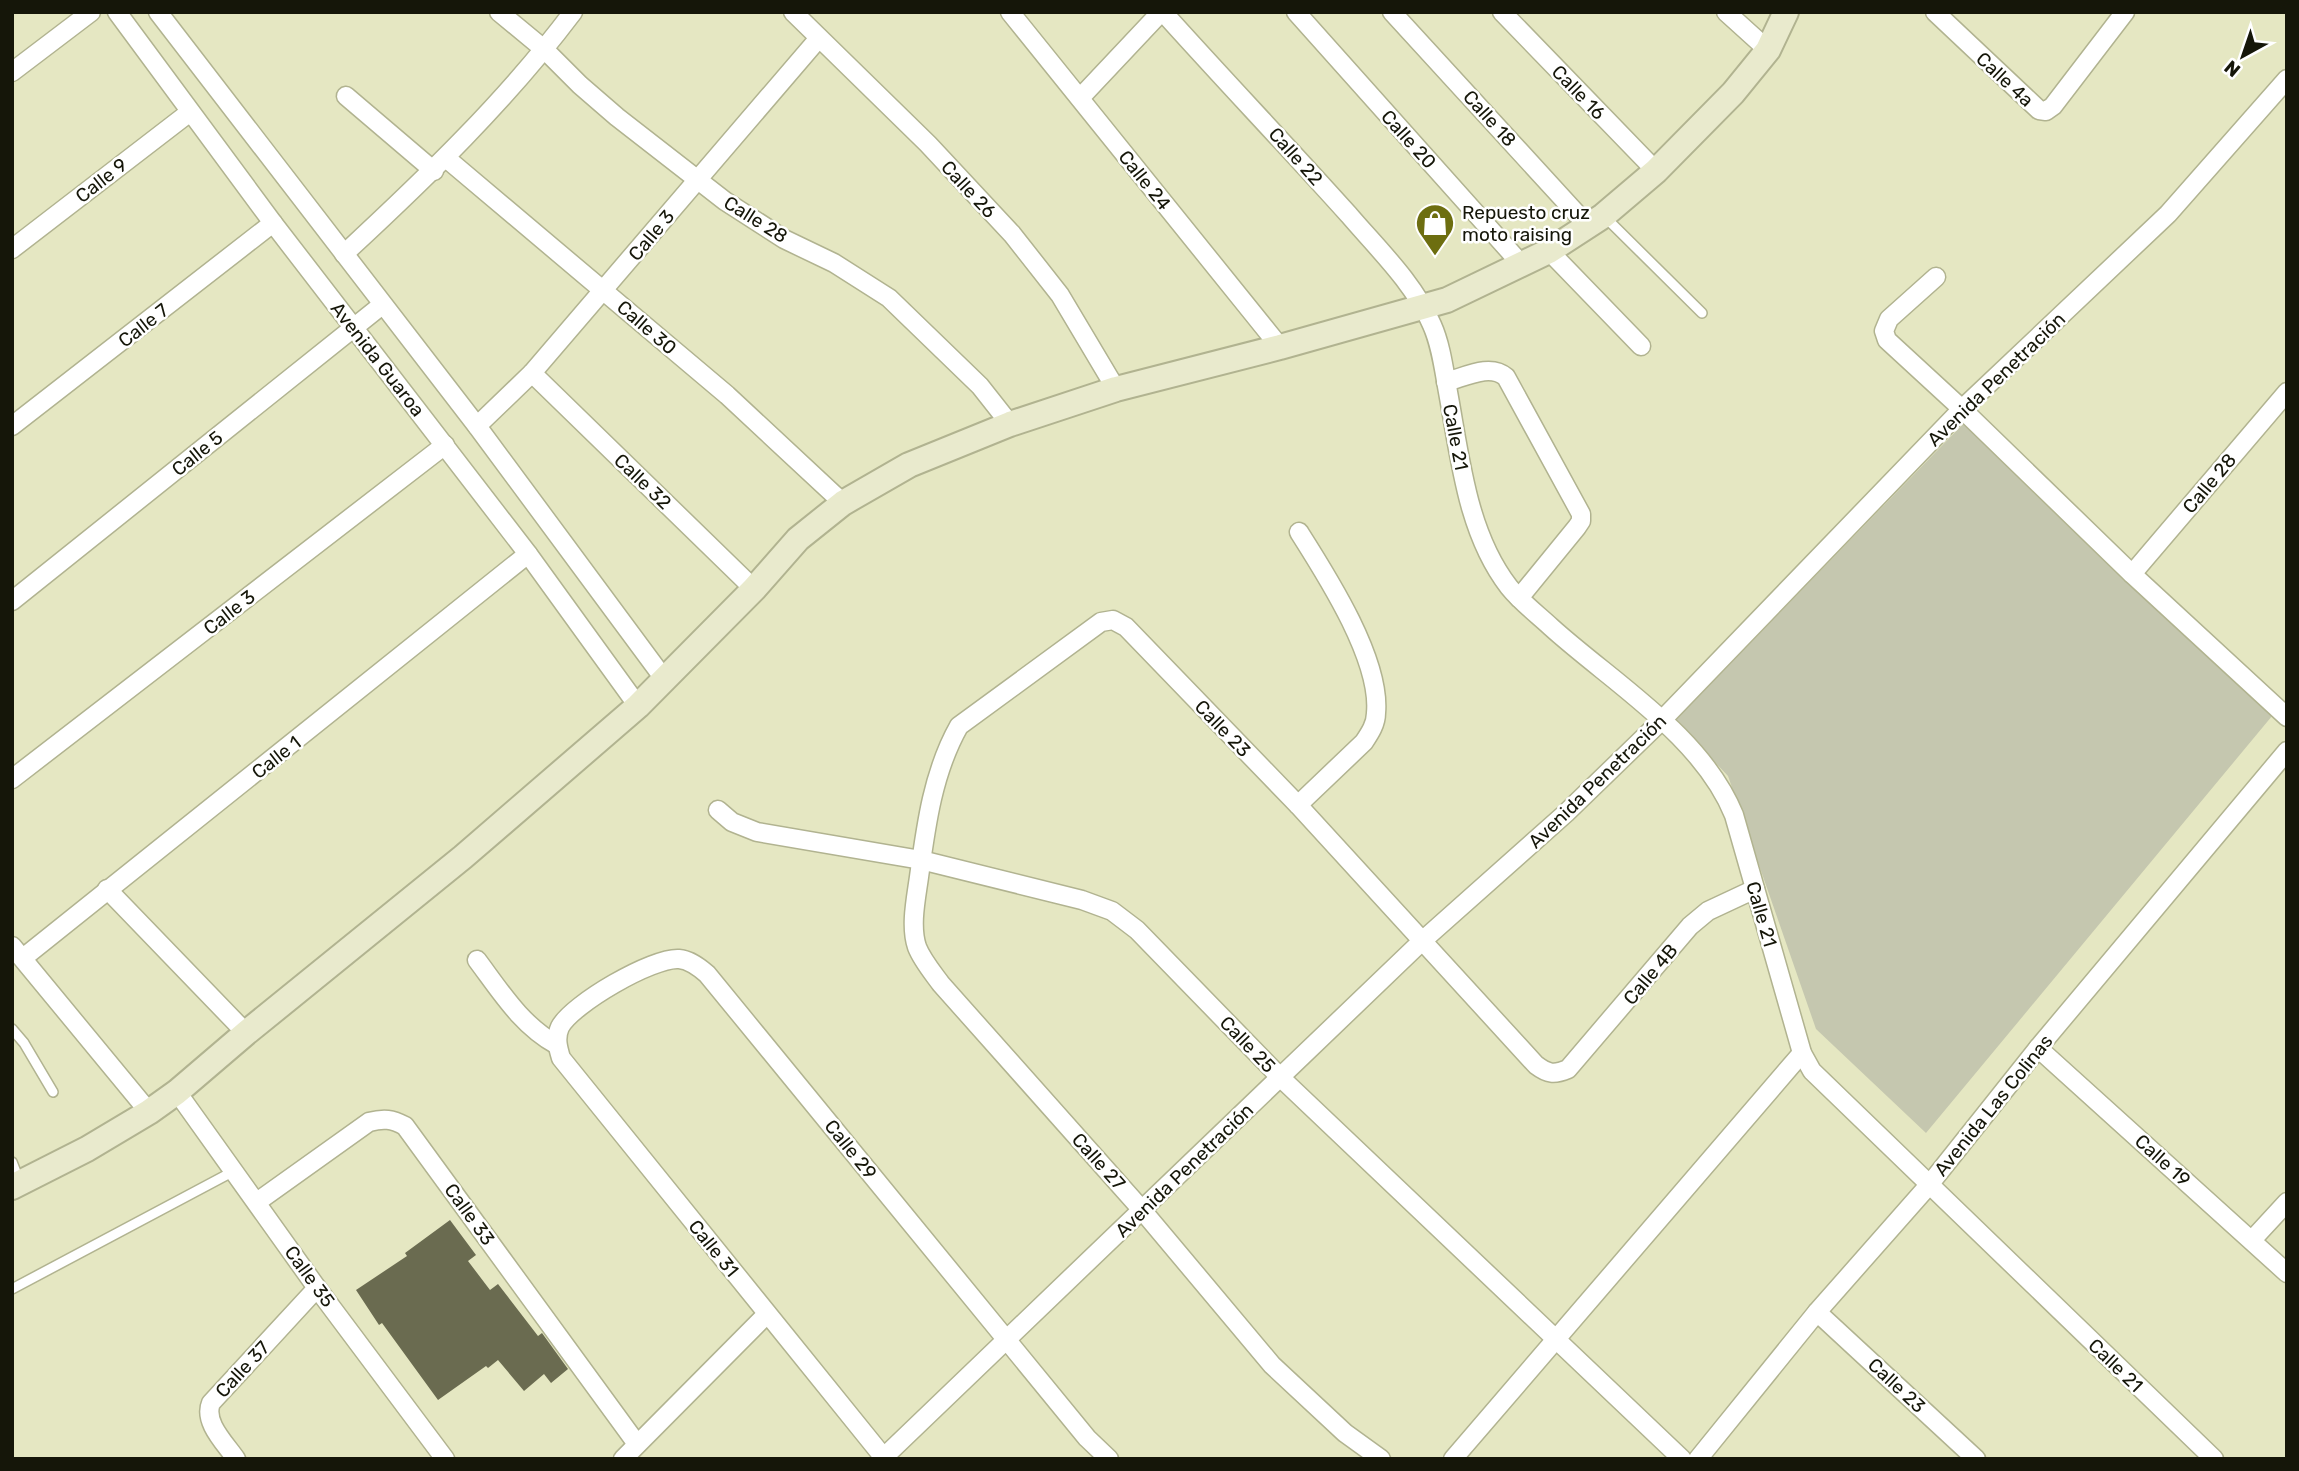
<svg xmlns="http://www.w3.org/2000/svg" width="2299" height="1471" font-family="Rubik,sans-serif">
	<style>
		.green { fill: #c5c7af }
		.building { fill: #6a6b50 }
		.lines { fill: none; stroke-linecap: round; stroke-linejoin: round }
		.lane-casing { stroke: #b1b390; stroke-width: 12 }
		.street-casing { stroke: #b1b390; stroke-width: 21 }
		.secondary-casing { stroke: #b1b390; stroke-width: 28 }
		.lane { stroke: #fff; stroke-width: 9 }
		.street { stroke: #fff; stroke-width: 18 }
		.secondary { stroke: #e9eacd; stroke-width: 24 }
		.labels { text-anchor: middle; stroke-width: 5; stroke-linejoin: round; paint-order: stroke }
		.street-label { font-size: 19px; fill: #151609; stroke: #fff }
		.poi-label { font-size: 19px; fill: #151609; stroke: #fff; text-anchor: start }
	</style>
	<rect width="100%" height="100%" fill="#e5e7c2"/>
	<!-- green -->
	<path class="green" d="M1965,422L2277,710L1926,1133L1816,1029L1728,776L1675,720Z"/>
	<!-- building -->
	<path class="building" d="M450,1220L476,1255L468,1261L490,1290L498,1284L538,1336L542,1333L568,1369L551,1383L544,1374L524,1391L498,1360L488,1368L486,1366L438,1400L382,1323L379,1325L356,1290L407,1256L405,1253Z"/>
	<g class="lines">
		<!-- lane casing -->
		<g class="lane-casing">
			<g id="lane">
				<path d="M1604,216L1702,313"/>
				<path d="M12,1029L24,1043L53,1092"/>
				<path d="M12,1162L19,1180"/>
				<path d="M12,1289L234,1171"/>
			</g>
		</g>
		<!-- street casing -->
		<g class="street-casing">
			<g id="street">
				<path d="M117,12L273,223L528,554L638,706"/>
				<path d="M158,12L477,426L665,680"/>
				<path d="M499,12L545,50L580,85L617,117L725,201L784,239L834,263L889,298L980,386L1010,424"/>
				<path d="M793,12L928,144L1012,234L1060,295L1116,389"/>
				<path d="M1010,12L1280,347"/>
				<path d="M1163,12C1224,80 1288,147 1349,215C1378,249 1414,283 1432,325C1441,345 1444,370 1448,392C1460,457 1467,533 1509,587C1521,602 1537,614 1551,627C1613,683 1702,736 1734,815L1802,1053L1812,1071L2214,1459"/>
				<path d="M1296,12L1522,265"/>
				<path d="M1392,12L1588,226"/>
				<path d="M1502,12L1656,171"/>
				<path d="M1726,12L1768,50"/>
				<path d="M1935,12L2039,110L2046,111L2053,106L2125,12"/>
				<path d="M12,72L91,12"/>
				<path d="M346,96L434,171"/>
				<path d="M1080,98L1161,12"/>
				<path d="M446,158L727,395L843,503"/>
				<path d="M12,249L190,112"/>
				<path d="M1549,251L1641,346"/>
				<path d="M344,254C426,178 506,101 573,12"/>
				<path d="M1936,277L1889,319L1884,331L1887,340L1962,409L2132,574L2287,717"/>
				<path d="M532,373L754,589"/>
				<path d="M1446,382C1465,377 1490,363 1506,377L1581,514V521L1577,527L1519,598"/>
				<path d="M12,426L273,223"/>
				<path d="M477,426L532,373L819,38"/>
				<path d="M2132,574L2287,392"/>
				<path d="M12,601L382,305"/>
				<path d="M12,779L445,445"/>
				<path d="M1298,805L1364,742C1370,733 1376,724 1376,713C1381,660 1327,576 1299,532"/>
				<path d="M718,810L732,822L757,832L921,860L1082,900L1112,911L1137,930L1281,1078L1682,1459"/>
				<path d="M107,889L246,1033"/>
				<path d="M12,946L149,1112"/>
				<path d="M23,958L528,554"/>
				<path d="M477,960C501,992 521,1025 557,1045"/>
				<path d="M2038,1048L2287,1273"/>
				<path d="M177,1092L317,1288L445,1459"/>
				<path d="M257,1202L369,1122C384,1118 392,1119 405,1126L637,1444"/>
				<path d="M2252,1240L2287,1202"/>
				<path d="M1817,1312L1976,1459"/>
				<path d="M236,1459C225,1443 203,1422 211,1403L317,1288"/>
				<path d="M623,1459L767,1314"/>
				<path d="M882,1459L1421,942L1566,813L1662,720L1962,409L2168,214L2287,79"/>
				<path d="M885,1459L561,1058C558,1048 555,1038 560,1027C572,1004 653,957 679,959C690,960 699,967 707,974L1087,1438L1109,1459"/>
				<path d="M1381,1459L1345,1433L1272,1365L1142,1210L941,984C933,973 922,960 917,947C910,926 916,899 919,877C926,825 933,772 959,726L1101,622L1113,620L1126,627L1298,805L1536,1065C1548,1074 1554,1075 1568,1069L1690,926L1708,911L1755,889"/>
				<path d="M1453,1459L1802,1053"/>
				<path d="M1698,1459L1817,1312L1929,1185L2038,1048L2287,751"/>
			</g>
		</g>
		<!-- secondary casing -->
		<g class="secondary-casing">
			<path id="secondary" d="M12,1187L87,1149L149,1112L177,1092L246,1033L463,857L638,706L754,589L798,539L843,503L909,465L1010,424L1116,389L1280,347L1447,300L1549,251L1603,216L1656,171L1733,93L1768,50L1786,12"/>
		</g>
		<!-- lane -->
		<use href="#lane" class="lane"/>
		<!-- street -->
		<use href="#street" class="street"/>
		<!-- secondary -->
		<use href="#secondary" class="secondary"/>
	</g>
	<!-- icons -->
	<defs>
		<g id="shop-pin" transform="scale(2.0125)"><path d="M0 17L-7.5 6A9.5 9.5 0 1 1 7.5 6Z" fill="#6d6e10" stroke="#fff"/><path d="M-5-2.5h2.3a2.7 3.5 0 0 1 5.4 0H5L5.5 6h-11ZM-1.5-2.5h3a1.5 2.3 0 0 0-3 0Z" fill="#fff"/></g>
	</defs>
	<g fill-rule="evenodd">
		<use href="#shop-pin" x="1435" y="223"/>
	</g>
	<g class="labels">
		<!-- street labels -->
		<g class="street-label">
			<text transform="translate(2005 79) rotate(43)" y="7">Calle 4a</text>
			<text transform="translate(1579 92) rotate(46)" y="7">Calle 16</text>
			<text transform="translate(1490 118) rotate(48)" y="7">Calle 18</text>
			<text transform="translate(1409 139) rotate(48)" y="7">Calle 20</text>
			<text transform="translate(1296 156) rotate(48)" y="7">Calle 22</text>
			<text transform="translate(101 180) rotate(-38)" y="7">Calle 9</text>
			<text transform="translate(1145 180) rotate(51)" y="7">Calle 24</text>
			<text transform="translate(969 189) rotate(47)" y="7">Calle 26</text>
			<text transform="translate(756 219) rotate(32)" y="7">Calle 28</text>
			<text transform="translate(651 235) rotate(-50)" y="7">Calle 3</text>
			<text transform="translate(143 325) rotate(-38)" y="7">Calle 7</text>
			<text transform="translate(647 327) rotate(41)" y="7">Calle 30</text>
			<text transform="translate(378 359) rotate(52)" y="7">Avenida Guaroa</text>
			<text transform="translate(1996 379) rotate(-44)" y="7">Avenida Penetración</text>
			<text transform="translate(1456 437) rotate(79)" y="7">Calle 21</text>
			<text transform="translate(197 453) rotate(-39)" y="7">Calle 5</text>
			<text transform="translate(643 481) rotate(44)" y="7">Calle 32</text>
			<text transform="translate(2209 483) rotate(-50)" y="7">Calle 28</text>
			<text transform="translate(229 612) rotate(-38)" y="7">Calle 3</text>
			<text transform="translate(1223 728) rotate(46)" y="7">Calle 23</text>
			<text transform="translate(276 757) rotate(-38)" y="7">Calle 1</text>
			<text transform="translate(1597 781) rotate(-44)" y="7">Avenida Penetración</text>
			<text transform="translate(1762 914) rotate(74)" y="7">Calle 21</text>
			<text transform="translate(1650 974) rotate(-50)" y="7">Calle 4B</text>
			<text transform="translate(1248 1044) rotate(46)" y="7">Calle 25</text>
			<text transform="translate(1993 1105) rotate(-51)" y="7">Avenida Las Colinas</text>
			<text transform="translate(851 1149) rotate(51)" y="7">Calle 29</text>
			<text transform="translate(2163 1160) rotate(42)" y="7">Calle 19</text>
			<text transform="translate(1099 1161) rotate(48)" y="7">Calle 27</text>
			<text transform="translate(1184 1170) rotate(-44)" y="7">Avenida Penetración</text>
			<text transform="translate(470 1214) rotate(54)" y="7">Calle 33</text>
			<text transform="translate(714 1248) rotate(51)" y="7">Calle 31</text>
			<text transform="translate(310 1276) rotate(54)" y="7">Calle 35</text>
			<text transform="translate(2116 1365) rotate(44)" y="7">Calle 21</text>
			<text transform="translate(242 1369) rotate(-47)" y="7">Calle 37</text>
			<text transform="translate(1897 1385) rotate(43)" y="7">Calle 23</text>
		</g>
		<!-- poi labels -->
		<g class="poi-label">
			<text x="1462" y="219">Repuesto cruz<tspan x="1462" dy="22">moto raising</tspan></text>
		</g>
	</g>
	<!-- border -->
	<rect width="2299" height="1471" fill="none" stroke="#151609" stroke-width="28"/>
	<!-- north arrow -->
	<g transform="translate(2243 56) rotate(220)" stroke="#ffffff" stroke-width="5" paint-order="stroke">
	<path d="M0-5L12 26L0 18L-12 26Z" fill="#151609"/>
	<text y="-10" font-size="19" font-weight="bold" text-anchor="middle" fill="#151609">N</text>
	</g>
</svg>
